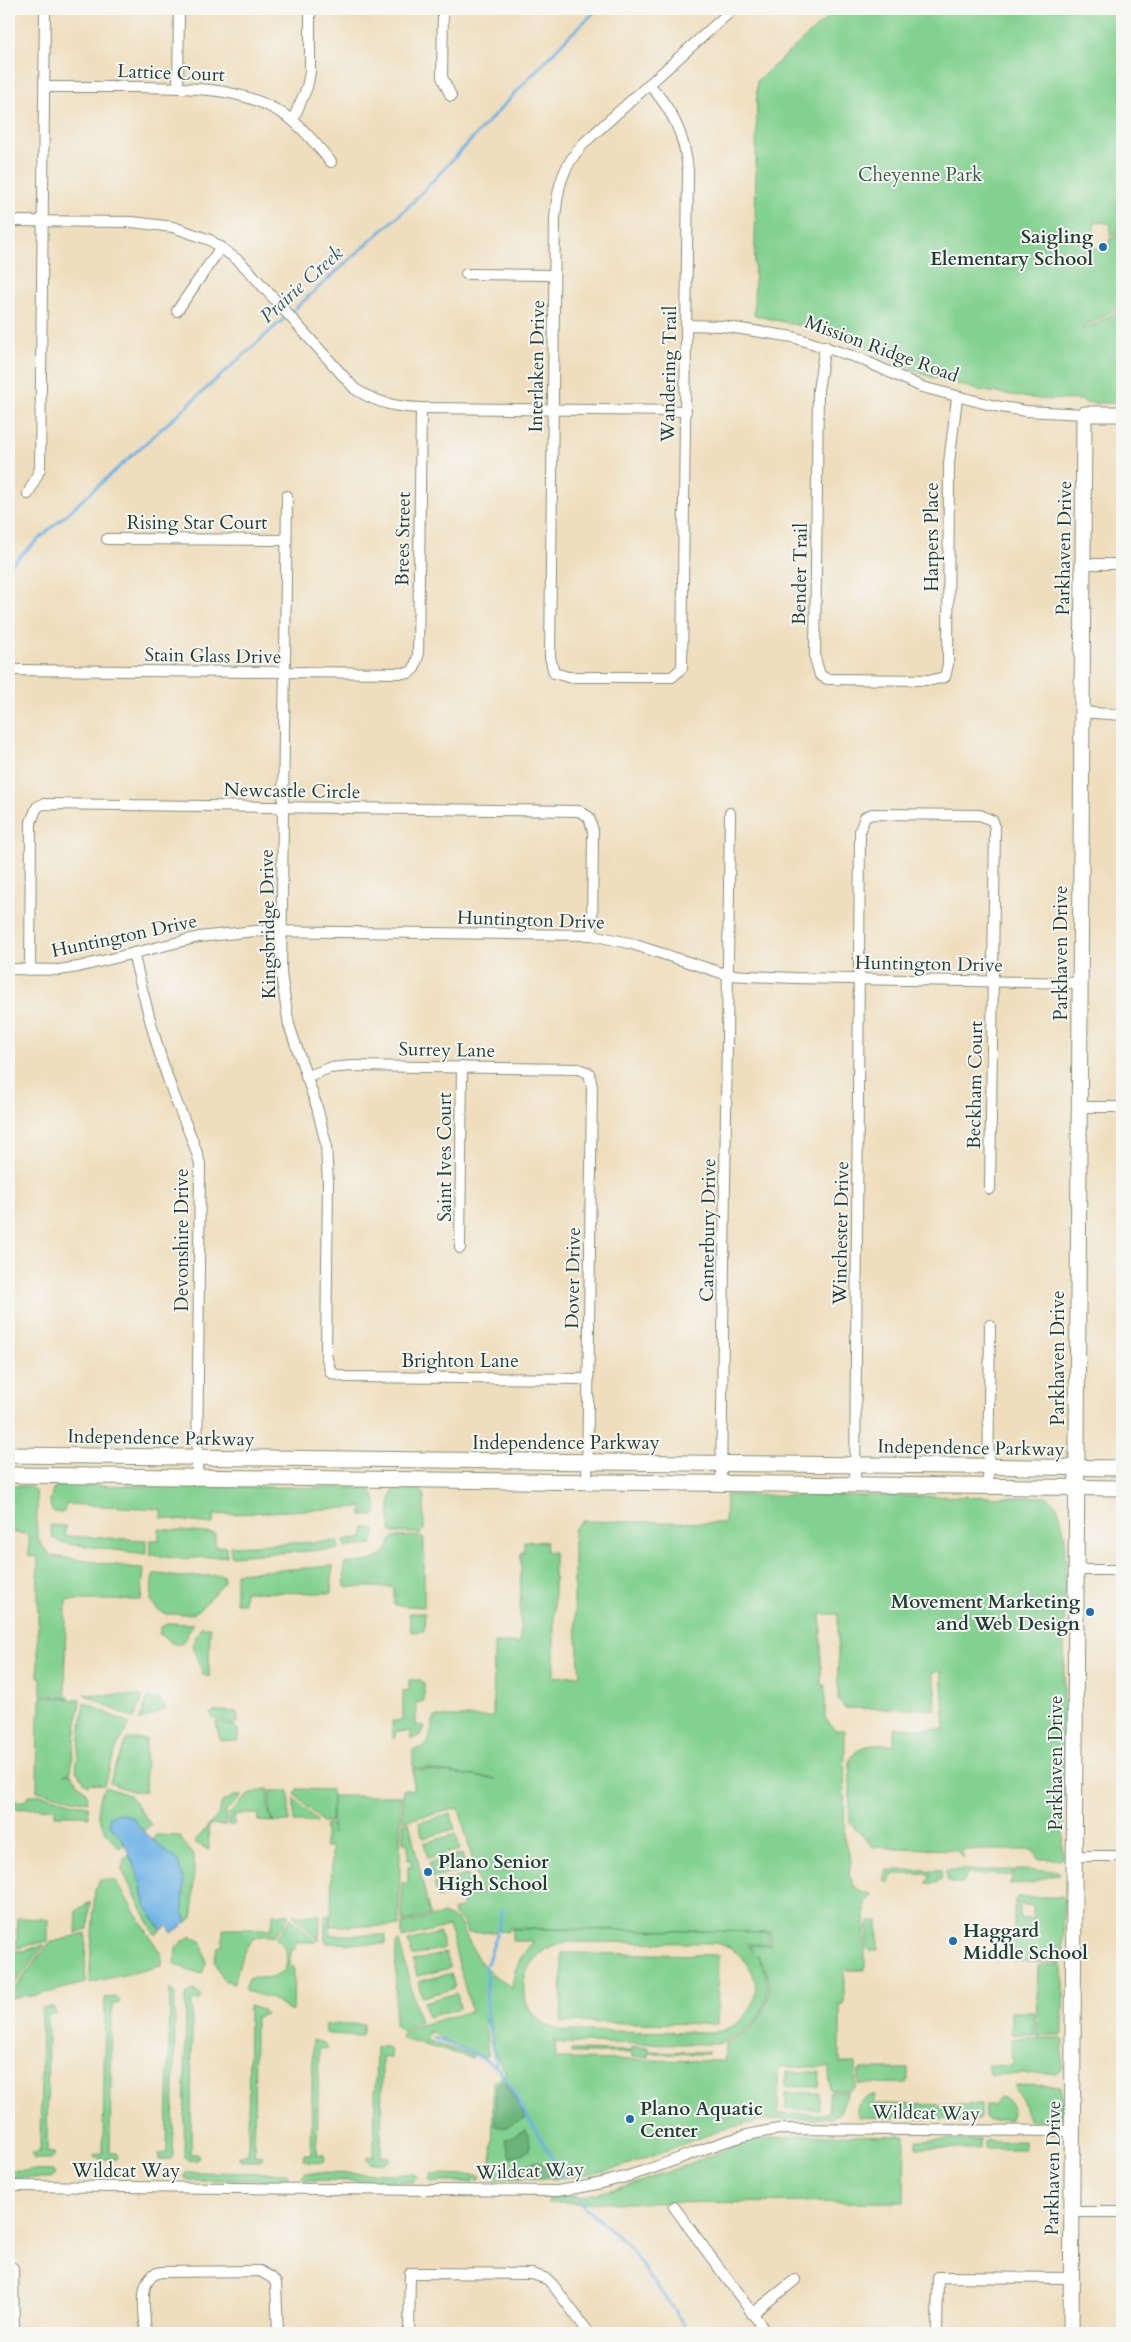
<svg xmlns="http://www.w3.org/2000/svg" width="1131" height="2342" font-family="Cardo,serif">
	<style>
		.green { fill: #83d190; stroke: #518762; fill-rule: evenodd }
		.forest { fill: #6ab37a; stroke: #447857 }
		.water { fill: #6fb3e5; stroke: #47788c }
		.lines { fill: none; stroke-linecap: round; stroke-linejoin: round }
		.stream { stroke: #6fb3e5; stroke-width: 3 }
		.street-casing { stroke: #878e78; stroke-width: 12 }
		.secondary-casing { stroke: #878e78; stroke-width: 17 }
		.street { stroke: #fff; stroke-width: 10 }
		.secondary { stroke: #fff; stroke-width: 15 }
		.poi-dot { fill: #1f6fb2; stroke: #f6f6f2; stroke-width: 2 }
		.labels { text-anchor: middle; stroke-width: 4; stroke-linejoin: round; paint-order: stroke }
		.street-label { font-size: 19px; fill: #1f3d34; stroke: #f6f6f2 }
		.park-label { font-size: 19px; fill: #335b46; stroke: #f6f6f2 }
		.poi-label { font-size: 19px; font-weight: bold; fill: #1f3d34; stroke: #f6f6f2; text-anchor: start }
		.water-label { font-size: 20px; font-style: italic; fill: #335a60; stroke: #f6f6f2 }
	</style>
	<rect width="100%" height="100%" fill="#f6f6f2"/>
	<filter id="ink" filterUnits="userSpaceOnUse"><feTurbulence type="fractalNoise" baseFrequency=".02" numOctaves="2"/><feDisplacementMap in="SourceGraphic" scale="10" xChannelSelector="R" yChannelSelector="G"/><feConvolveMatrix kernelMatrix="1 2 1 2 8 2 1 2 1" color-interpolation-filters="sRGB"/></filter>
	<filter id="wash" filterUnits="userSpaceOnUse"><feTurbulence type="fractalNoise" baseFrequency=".0096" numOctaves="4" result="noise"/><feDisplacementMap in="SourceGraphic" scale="20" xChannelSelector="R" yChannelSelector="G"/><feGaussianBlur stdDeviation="1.12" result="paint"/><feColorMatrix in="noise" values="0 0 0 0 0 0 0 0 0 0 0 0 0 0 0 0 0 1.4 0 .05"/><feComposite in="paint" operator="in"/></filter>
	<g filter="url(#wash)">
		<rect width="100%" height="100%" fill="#efdebd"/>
		<!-- green -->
		<g class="green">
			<path d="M837,9H1122V205L1116,209L1122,218V229L1110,236L1111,224L1095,221L1091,247L1108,250L1110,239L1122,232V306L1084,327V330L1122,309V403H1085L1083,400L1038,399L978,390L925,375L839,335L754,315L757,81Z"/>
			<path d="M62,1485L366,1488C377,1493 376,1502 377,1513L374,1516L362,1515V1507L214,1515V1522L212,1524L161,1518V1509L66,1504L64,1512H54L51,1509L50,1501L53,1489Z"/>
			<path d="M9,1486H30L36,1492C41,1517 27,1537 52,1556L144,1569L141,1600H66L65,1693L70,1698L41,1695V1677H38V1557L29,1556V1538L27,1534L9,1532Z"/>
			<path d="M401,1488H419L424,1494V1530L421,1533H393L390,1531V1499L394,1490Z"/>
			<path d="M726,1495L1045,1497C1062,1502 1060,1521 1065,1536L1063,1857L1060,1859H1038L1033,1850H961L964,1859L956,1850L873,1847L850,1823V1761C857,1742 877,1745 894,1745V1728L945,1729L941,1671L932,1673L936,1690L935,1709L844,1708L838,1700V1614H821V1684L825,1685V1718L835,1730H845L844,1839L851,1860L849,1875L855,1887L863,1893L872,1894L865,1905V1970H844V2004H840V2063H856V2086L850,2090H830L829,2067H778V2114H829V2092H848L839,2114L833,2118L766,2120L724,2129L621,2167L577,2177L492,2179L493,2083L506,2072C493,2059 491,2036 489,2019H485L488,2056L485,2057L441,2039L435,2033L428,2031L429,2035L426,2038L428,2041L473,2055L472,2058L402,2039L401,2036L410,2028L471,2011L449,1926L402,1938V1924L442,1914L458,1920L478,1959L491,1973L512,1988C514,1968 520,1956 534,1941H512V1929L768,1932V1944H746L754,1952L749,1945H770V1932L509,1928V1931L468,1933L461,1919L454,1915L453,1910L463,1907L461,1898L481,1893L459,1808L403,1821V1790H413V1769H416L496,1779L413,1767V1750C436,1745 428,1731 435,1717H493L494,1643H520L521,1552H524V1541L547,1542L546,1552H554V1677L580,1675L574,1601V1529L582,1521L725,1523ZM564,1942L717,1943C768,1959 769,2018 717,2032L563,2031C510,2020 511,1955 564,1942ZM756,1955C785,1987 761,2032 725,2044V2061L556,2059L555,2042L553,2041L563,2043L717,2044C749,2036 772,2011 766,1976C764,1968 760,1962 756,1955Z"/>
			<path d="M50,1525L66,1526L65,1536L146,1540V1554L61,1543L52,1537Z"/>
			<path d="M364,1527L376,1530L372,1544L345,1548L344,1540L363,1539Z"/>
			<path d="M159,1529L215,1534V1547L226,1546L227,1556L181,1559L150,1555V1540H159Z"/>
			<path d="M421,1536L424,1539V1607L394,1605V1589L392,1587H345L344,1563C359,1562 376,1564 386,1551C389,1546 390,1541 394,1537Z"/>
			<path d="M338,1541V1549L231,1556L230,1546Z"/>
			<path d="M333,1566L331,1593L245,1592L244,1603H236V1573Z"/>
			<path d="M159,1574L180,1577L223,1575L224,1582L201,1608L193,1614H166L157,1609L151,1602L152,1580L154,1575Z"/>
			<path d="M409,1613H425L424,1631L411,1632Z"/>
			<path d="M167,1623L194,1624L181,1644H174L159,1634L161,1627Z"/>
			<path d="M201,1627H210L209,1677L203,1675L192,1645Z"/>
			<path d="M409,1680H421L424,1683V1701L416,1703V1725L424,1726L420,1736L411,1739V1732L396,1731L395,1738L393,1739L392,1721H401L403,1718V1690L409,1691Z"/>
			<path d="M84,1694L141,1696L143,1698L134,1718H131Z"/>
			<path d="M41,1697L80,1700L71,1771L64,1774L71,1773L87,1794L88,1802L37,1791L38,1715L41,1714Z"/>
			<path d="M148,1698L154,1700L158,1698L166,1709L139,1721Z"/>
			<path d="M84,1702L130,1724L117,1747L104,1785L90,1783L87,1785L76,1771Z"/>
			<path d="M217,1711L238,1712V1722L234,1725L214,1719L210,1713Z"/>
			<path d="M216,1722L236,1727L238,1730V1741L220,1740Z"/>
			<path d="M127,1739H146L145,1792L132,1791L109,1783Z"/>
			<path d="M105,1787L129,1795L151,1825L143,1831L132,1817L121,1813L110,1823L125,1844L119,1848C103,1830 89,1811 105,1787Z"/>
			<path d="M265,1789H268V1808L272,1822L258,1821L259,1814H235L234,1825H229V1814L247,1796Z"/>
			<path d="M297,1789L332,1790L331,1822H322L295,1795Z"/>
			<path d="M270,1791H289V1822H273L270,1812Z"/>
			<path d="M29,1795H41L88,1806L89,1817L83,1815H55V1808L15,1809V1801H25Z"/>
			<path d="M234,1796H242L226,1811V1825H210L208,1828L209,1850L194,1842L219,1814L222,1802Z"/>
			<path d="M332,1796H401L399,1926H331L332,1847H325V1825H331L332,1835Z"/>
			<path d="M294,1798L318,1822H294Z"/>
			<path d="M451,1814L455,1829L423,1838L419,1823Z"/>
			<path d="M409,1822L430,1915L402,1922V1883H408V1866H412L411,1860H408V1844L403,1843V1823Z"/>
			<path d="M456,1834L460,1850L428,1858L424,1843Z"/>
			<path d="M156,1835L179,1836L194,1856L193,1918L187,1922L183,1910L184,1893L153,1838Z"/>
			<path d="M462,1854L466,1870L433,1878L429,1863Z"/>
			<path d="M129,1855L138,1874L146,1907L161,1930L155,1935L122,1870L124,1859Z"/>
			<path d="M887,1870H941V1880H937V1883H926L931,1874H894L887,1883L884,1880Z"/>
			<path d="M946,1870H1014L1012,1875L968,1874L962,1883H950V1880H946Z"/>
			<path d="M1016,1870L1058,1871L1060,1874L1050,1875L1032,1883L1009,1884Z"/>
			<path d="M467,1875L471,1890L438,1898L434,1883Z"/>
			<path d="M99,1880H115L162,1956V1966L89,1983L95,1889L98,1886Z"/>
			<path d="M1017,1897H1062L1064,1899L1063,1961L1061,1963L1014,1961V1906H1020V1919H1033V1906L1014,1903Z"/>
			<path d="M90,1902L88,1929L76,1933L77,1910Z"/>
			<path d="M273,1914H288V1918L274,1937C245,1928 240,1964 234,1983L223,1980L214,1960L217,1948L223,1944V1929H270L272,1928Z"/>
			<path d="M293,1915H320L319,1941Z"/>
			<path d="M325,1915H330V1935H385V1944L327,1943V1941L325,1940Z"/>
			<path d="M17,1918L48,1919V1941L17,1948Z"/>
			<path d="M291,1918L317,1942H295V1949L290,1950V1967H294L293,2011L291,2012L270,1998L246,1991L245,1987L248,1979L255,1977L273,1978L285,1970C288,1960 288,1946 276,1939Z"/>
			<path d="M870,1921H878V1950H869L867,1948L868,1923Z"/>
			<path d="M86,1933L85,1983L38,1995L15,1998V1988L49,1943Z"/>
			<path d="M440,1933L444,1948L412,1956L408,1941Z"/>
			<path d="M189,1937H193L202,1942L206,1963L202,1974L175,1965L176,1947Z"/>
			<path d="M399,1941L420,2023L409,2026L403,2032L395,2025L396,1943Z"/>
			<path d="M45,1945L12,1987V1999H9V1950L23,1951Z"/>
			<path d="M446,1953L450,1968L417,1976L413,1961Z"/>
			<path d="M562,1953L718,1955L717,2024L561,2022Z"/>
			<path d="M1038,1965H1061L1063,1967V2033L1061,2035H1036Z"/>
			<path d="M451,1973L455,1988L422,1997L418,1982Z"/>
			<path d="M170,1988L175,1994L173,2155L171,2159H159L158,2154L167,2153Z"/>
			<path d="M193,1990L201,1995L200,2000L192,2001L191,2154H198L199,2157L196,2161L189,2160L184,2156L186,1995Z"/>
			<path d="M457,1993L460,2008L428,2017L424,2002Z"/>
			<path d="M116,1997L120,2001L118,2004H112L110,2153H116L118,2157L116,2159H98L94,2157V2155L103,2153L105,1998Z"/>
			<path d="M249,2006L262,2010L265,2014L255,2017L254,2155L263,2156L260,2161H243L239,2158V2155H248Z"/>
			<path d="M53,2007L56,2013L48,2015L47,2152L54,2153L55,2155L51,2159H34L32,2153L40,2152L42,2008Z"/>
			<path d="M1011,2012H1034V2035L1011,2033Z"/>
			<path d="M325,2024H364L362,2036L329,2034L326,2033Z"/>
			<path d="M1016,2038H1061L1063,2040L1062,2068L1056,2073L991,2075L987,2065L1012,2066L1011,2040Z"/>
			<path d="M313,2040L324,2043L328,2048L319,2049L317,2154L324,2155L325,2160C320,2164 308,2163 303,2160L304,2154H311Z"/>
			<path d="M376,2047H387L391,2051V2057L382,2058L381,2156L389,2157V2161L386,2163H370L366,2158L374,2156Z"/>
			<path d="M632,2047H648V2051L708,2052V2054L648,2053V2057H632V2053H571V2050L632,2051Z"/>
			<path d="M862,2069H908V2081L907,2083L859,2084V2071Z"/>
			<path d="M786,2072H820L819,2087H786Z"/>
			<path d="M1015,2085L1061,2086L1062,2117L1058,2121H1031C1023,2111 1026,2098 1015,2089Z"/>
			<rect x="786" y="2093" width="33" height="16"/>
			<path d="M875,2095L873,2104L981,2105V2117L978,2120L859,2117C853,2105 863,2096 875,2095Z"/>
			<path d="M1000,2097C1011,2099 1017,2110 1010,2120H987L985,2117V2105H994Z"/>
			<path d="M807,2135L905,2136L904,2202L548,2203V2198L585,2196L634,2184L744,2143L771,2138Z"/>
			<path d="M917,2140H980V2149L917,2148Z"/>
			<rect x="985" y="2141" width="39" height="8"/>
			<path d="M9,2170L53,2171L55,2175L52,2178H9Z"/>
			<path d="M186,2172L288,2173L290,2178L287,2180H189L184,2177Z"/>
			<path d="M305,2173L415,2174L417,2178L413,2182L305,2180L302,2177Z"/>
			<path d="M431,2174L479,2175L481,2176L479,2180L473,2179V2182H432L429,2179Z"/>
		</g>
		<!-- forest -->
		<g class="forest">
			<path d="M504,2080L526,2118L504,2128L495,2124L496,2085Z"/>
			<path d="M526,2130L530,2141V2150L511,2158L505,2139Z"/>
			<path d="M534,2161C542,2161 547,2169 557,2171L562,2176L556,2179L511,2178L508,2172Z"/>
		</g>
		<!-- water -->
		<path class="water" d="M121,1813L132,1817L143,1831L178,1861L184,1881L183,1910L187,1922L172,1933L168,1926L161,1930L146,1907L138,1874L123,1840L111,1827L109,1820L110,1816Z"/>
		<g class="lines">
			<!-- stream -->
			<g class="stream">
				<path d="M9,566L407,208L567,38L598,9"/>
				<path d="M498,1930L503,1909"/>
				<path d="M487,1964L497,1934"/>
				<path d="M486,1968L487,2019L496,2066"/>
				<path d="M433,2038C457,2047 480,2054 500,2070L563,2176"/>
				<path d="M579,2199L586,2209L627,2244L690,2333"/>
			</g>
		</g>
	</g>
	<g filter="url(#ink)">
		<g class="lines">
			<!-- street casing -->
			<g class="street-casing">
				<g id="street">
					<path d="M443,9L442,77L451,96"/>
					<path d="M649,84C673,111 685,136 688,171L682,668L672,677H568L554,673L550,657L555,218C558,185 562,167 585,142L733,9"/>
					<path d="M45,87C76,87 108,87 140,87C193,88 247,86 292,120C307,132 319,148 331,162"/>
					<path d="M178,88L179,9"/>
					<path d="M293,120L307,87L310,72V9"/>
					<path d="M9,221L132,222L173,227L210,240L239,261L251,273L355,389C377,403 395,407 421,408L686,411"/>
					<path d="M466,274L554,275"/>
					<path d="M177,311L221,247"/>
					<path d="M686,325L722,326L793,337L861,359L922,387L995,406L1026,411L1084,414"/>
					<path d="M825,346L818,390L815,658L820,675L827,679L932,680L945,677L948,664L949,463L957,398"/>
					<path d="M28,494L40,469L45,9"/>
					<path d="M287,496L281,974L289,1025L317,1107L326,1144L328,1184L326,1355L331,1373L345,1377L588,1379"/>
					<path d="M107,539L286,540"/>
					<path d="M1083,564H1122"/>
					<path d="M9,670L409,673L414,669L418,656L421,408"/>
					<path d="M1081,712L1122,715"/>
					<path d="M133,953C145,1000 156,1048 173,1093C182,1117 194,1139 200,1164L197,1478"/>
					<path d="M9,969L59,970L78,967L199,937L255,931L592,935L629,943L728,975L794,978L1080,983"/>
					<path d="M30,970L31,822L37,807L43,804L579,811L589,817L593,831L592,935"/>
					<path d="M306,1077L329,1068L352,1066L578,1069L589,1073L592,1087L587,1484"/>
					<path d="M1078,1107H1122"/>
					<path d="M460,1248L462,1066"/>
					<path d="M721,1485L730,813"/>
					<path d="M855,1487L860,831L865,817L872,814L980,815L993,821L995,828L990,1189"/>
					<path d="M988,1487L990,1325"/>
					<path d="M1075,1570H1122"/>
					<path d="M1074,1856H1122"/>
					<path d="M9,2186L557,2191C588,2187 618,2180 647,2170C694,2154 729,2136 779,2129L1073,2131"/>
					<path d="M674,2207L767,2333"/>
					<path d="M1072,2212H1122"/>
					<path d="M9,2268H13L14,2333"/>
					<path d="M752,2314L795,2280"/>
					<path d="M146,2333C145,2314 136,2274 162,2272L260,2271L272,2278L276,2283L278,2333"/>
					<path d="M409,2333L410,2273H419L532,2274L547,2279L553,2285L589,2333"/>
					<path d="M937,2333L938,2277L1071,2278"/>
				</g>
			</g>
			<!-- secondary casing -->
			<g class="secondary-casing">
				<g id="secondary">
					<path d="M9,1455L1122,1468"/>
					<path d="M9,1475L1122,1488"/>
					<path d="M1071,2333L1084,414H1122"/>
				</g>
			</g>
			<!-- street -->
			<use href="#street" class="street"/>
			<!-- secondary -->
			<use href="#secondary" class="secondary"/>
		</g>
	</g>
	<!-- markers -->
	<g class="poi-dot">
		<circle cx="1103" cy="247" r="5"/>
		<circle cx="1090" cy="1612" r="5"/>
		<circle cx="428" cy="1872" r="5"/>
		<circle cx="953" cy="1941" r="5"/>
		<circle cx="630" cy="2119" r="5"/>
	</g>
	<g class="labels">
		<!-- street labels -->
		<g class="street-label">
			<text transform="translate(171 72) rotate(2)" y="7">Lattice Court</text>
			<text transform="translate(882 348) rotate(20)" y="7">Mission Ridge Road</text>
			<text transform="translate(536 366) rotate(-89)" y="7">Interlaken Drive</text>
			<text transform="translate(668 374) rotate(-89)" y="7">Wandering Trail</text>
			<text x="197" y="529">Rising Star Court</text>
			<text transform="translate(931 537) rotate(-90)" y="7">Harpers Place</text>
			<text transform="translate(402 539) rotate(-89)" y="7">Brees Street</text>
			<text transform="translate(1063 548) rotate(-89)" y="7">Parkhaven Drive</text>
			<text transform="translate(799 574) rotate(-89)" y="7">Bender Trail</text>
			<text transform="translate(213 655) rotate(1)" y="7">Stain Glass Drive</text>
			<text transform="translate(292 790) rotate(1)" y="7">Newcastle Circle</text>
			<text transform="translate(531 919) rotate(2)" y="7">Huntington Drive</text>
			<text transform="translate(267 924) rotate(-91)" y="7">Kingsbridge Drive</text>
			<text transform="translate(124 935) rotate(-12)" y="7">Huntington Drive</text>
			<text transform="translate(1060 953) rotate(-90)" y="7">Parkhaven Drive</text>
			<text transform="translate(929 963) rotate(1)" y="7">Huntington Drive</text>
			<text transform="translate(447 1049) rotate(1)" y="7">Surrey Lane</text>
			<text transform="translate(974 1085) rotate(-89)" y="7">Beckham Court</text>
			<text transform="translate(444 1157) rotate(-90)" y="7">Saint Ives Court</text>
			<text transform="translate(707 1230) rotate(-89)" y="7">Canterbury Drive</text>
			<text transform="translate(840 1233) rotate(-89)" y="7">Winchester Drive</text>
			<text transform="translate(181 1240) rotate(-90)" y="7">Devonshire Drive</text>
			<text transform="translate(572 1278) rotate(-89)" y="7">Dover Drive</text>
			<text transform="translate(1057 1358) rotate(-90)" y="7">Parkhaven Drive</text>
			<text x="460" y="1367">Brighton Lane</text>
			<text transform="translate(161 1437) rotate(1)" y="7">Independence Parkway</text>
			<text x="566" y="1449">Independence Parkway</text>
			<text transform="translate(971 1447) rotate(1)" y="7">Independence Parkway</text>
			<text transform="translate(1055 1763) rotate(-90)" y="7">Parkhaven Drive</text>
			<text transform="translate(926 2112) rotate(1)" y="7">Wildcat Way</text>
			<text transform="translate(1052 2168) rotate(-89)" y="7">Parkhaven Drive</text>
			<text x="126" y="2177">Wildcat Way</text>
			<text transform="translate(530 2170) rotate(-2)" y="7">Wildcat Way</text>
		</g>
		<!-- park labels -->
		<g class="park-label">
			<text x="920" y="181">Cheyenne Park</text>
		</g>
		<!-- poi labels -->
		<g class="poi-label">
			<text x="1093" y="243" text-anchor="end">Saigling<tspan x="1093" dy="22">Elementary School</tspan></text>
			<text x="1080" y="1608" text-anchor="end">Movement Marketing<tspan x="1080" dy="22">and Web Design</tspan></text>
			<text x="438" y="1868">Plano Senior<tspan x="438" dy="22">High School</tspan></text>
			<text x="963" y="1937">Haggard<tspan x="963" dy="22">Middle School</tspan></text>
			<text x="640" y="2115">Plano Aquatic<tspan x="640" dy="22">Center</tspan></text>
		</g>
		<!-- water labels -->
		<g class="water-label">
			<text transform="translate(301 284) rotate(-42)" y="7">Prairie Creek</text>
		</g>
	</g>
	<!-- margin -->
	<rect width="1131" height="2342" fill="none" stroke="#f6f6f2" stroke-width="30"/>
</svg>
